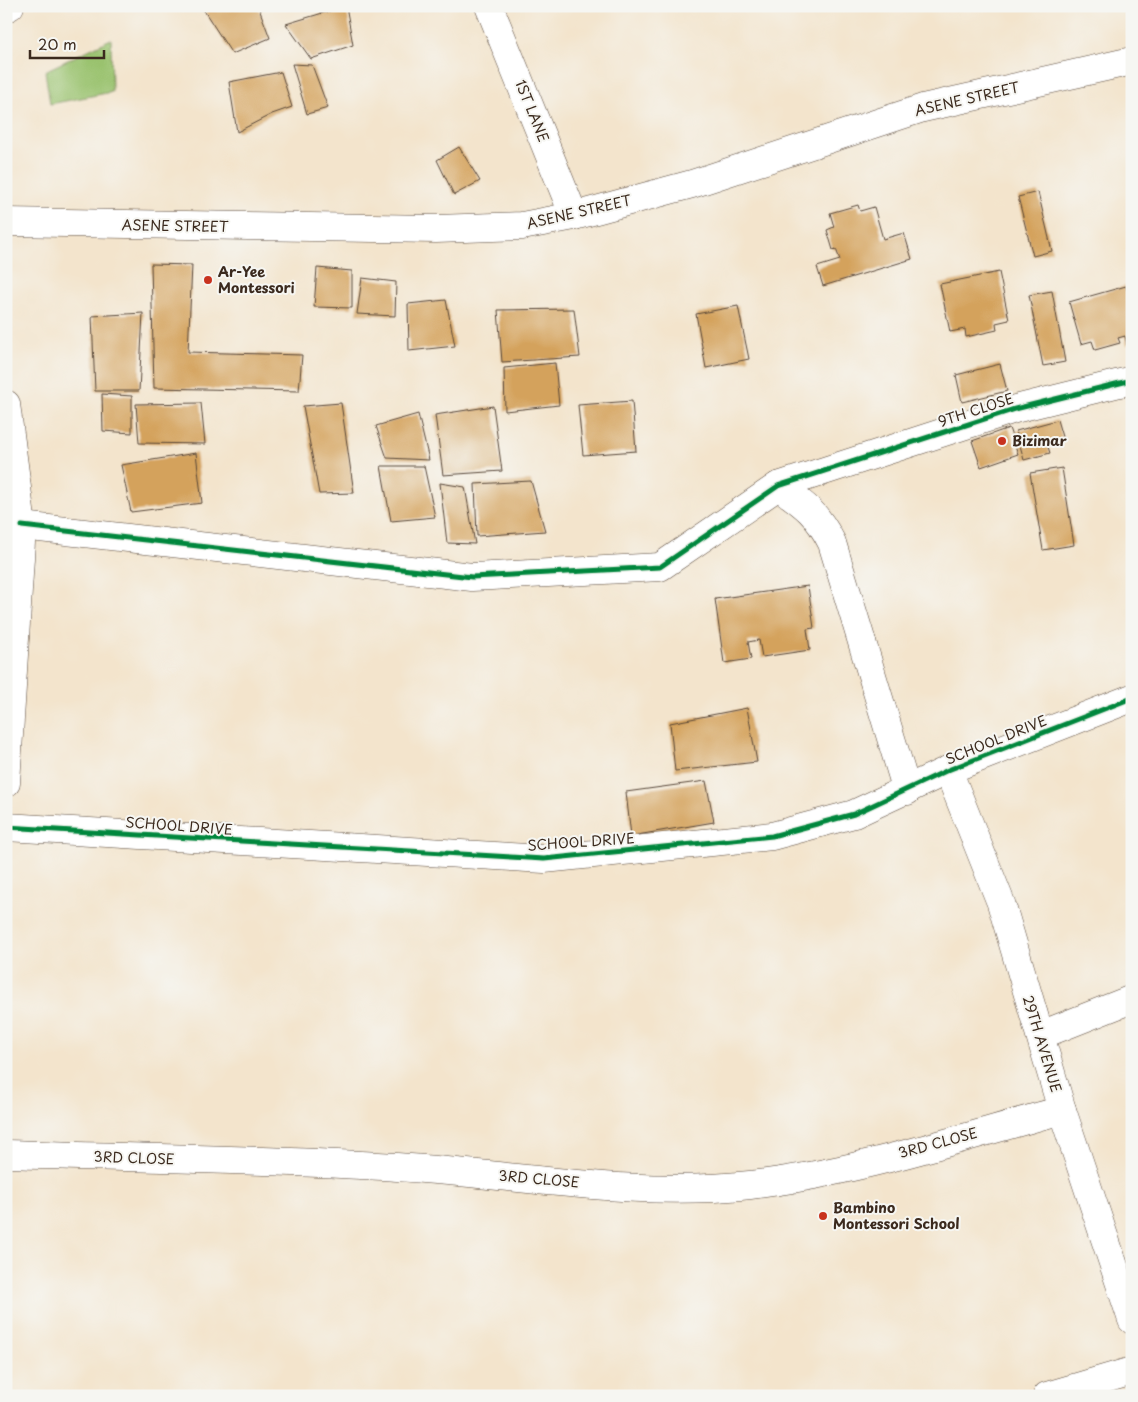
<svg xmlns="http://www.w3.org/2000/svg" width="1138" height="1402" font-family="'Playpen Sans',sans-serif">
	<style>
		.green { fill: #9ac26e; stroke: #6a7646 }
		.building { fill: #d4a25b }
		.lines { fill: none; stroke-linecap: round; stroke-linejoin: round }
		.minor-casing { stroke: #574638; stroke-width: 29 }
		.minor { stroke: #fff; stroke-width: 28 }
		.cycleway-casing { stroke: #f6f6f2; stroke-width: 8 }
		.cycleway { stroke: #00873e; stroke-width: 5 }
		.poi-dot { fill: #c8321e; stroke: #f6f6f2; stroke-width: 2 }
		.labels { text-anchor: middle; stroke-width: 4; stroke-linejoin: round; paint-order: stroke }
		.street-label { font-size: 14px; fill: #3b2a1e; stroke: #f6f6f2 }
		.poi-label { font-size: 14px; font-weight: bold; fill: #3b2a1e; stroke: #f6f6f2; text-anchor: start }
	</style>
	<rect width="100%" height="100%" fill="#f6f6f2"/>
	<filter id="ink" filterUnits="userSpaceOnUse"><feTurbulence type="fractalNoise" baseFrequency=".02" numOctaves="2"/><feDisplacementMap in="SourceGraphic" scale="10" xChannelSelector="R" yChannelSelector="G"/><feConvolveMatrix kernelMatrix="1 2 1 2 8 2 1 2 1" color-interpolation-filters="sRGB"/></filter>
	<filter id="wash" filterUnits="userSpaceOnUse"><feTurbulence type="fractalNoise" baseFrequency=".0096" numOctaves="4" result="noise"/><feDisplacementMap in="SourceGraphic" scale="20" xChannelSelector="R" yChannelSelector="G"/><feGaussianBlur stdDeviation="1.12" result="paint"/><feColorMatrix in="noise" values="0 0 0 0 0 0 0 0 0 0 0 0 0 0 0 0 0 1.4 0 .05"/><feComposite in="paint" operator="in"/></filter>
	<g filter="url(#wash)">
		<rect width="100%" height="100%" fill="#f3e4cc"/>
		<!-- green -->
		<path class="green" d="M111,39L112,92L50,104L45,71Z"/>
		<g id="blocks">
			<!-- building -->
			<g class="building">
				<path d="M201,6H258L270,38L232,54Z"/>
				<path d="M346,6L353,45L311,59L286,24Z"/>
				<path d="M292,64L312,65L328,108L307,114Z"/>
				<path d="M281,72L292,107L272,114L237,132L229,82Z"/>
				<path d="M459,147L480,181L454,195L437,160Z"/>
				<path d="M1038,192L1052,251L1033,256L1018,197Z"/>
				<path d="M858,205L860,211L874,207L883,239L904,233L912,259L823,286L817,267L840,260L836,249L833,250L827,230L834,227L830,213Z"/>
				<path d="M151,264L192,265L188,352L302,355L299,391L154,388Z"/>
				<path d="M317,268L352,271V308L314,307Z"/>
				<path d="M999,272L1009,320L996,323L997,330L966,337L965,329L950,332L940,284Z"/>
				<path d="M362,278L396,282L395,316L357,314Z"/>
				<path d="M1126,286L1132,306V344L1127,345L1125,336L1118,338L1120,343L1095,350L1092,341L1081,344L1069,302Z"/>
				<path d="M1052,291L1065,362L1043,366L1029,295Z"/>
				<path d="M446,300L455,346L409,351L408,304Z"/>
				<path d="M738,306L749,359L706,368L696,314Z"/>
				<path d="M574,309L580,357L502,362L498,310Z"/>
				<path d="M143,313L139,391H95L92,316Z"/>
				<path d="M555,363L559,405L505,411L504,368Z"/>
				<path d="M1000,364L1007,391L962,402L956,375Z"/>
				<path d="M102,394L132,396V433L103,431Z"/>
				<path d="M632,401L636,451L583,455L578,405Z"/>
				<path d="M201,403L205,444L139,443L136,404Z"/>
				<path d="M341,403L354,493L319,494L303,406Z"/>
				<path d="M493,406L502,471L443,475L435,415Z"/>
				<path d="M418,414L429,460L387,458L376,426Z"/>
				<path d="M1057,420L1063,440L1047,444L1050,453L1024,460L1016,431Z"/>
				<path d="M1009,428L1018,454L981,467L972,441Z"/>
				<path d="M196,453L202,503L131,512L121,465Z"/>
				<path d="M381,466H424L435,517L391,521Z"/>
				<path d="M1062,468L1074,545L1043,550L1030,473Z"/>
				<path d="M531,481L545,531L477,536L475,484Z"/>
				<path d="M440,483L465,487L475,544L447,543Z"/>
				<path d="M808,586L814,628L807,629L810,650L762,657L759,640L748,642L751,659L724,663L715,599Z"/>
				<path d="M747,708L757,762L675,771L670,723Z"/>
				<path d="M706,781L714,822L631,836L626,792Z"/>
			</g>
		</g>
	</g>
	<g filter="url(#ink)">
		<use href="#blocks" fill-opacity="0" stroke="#574638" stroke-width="1"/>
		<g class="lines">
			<!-- minor casing -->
			<g class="minor-casing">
				<g id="minor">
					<path d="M489,6L574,216"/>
					<path d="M6,8L10,6"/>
					<path d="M6,222L436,229L522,226L574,216L692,184L923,108L1132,61"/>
					<path d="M6,404L22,526L6,783"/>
					<path d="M778,486C805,505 817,513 832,543L907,791"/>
					<path d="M22,526L472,577L660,567L778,486L1015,409L1132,380"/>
					<path d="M948,770L1001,903L1062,1110L1132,1320"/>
					<path d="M6,827L544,859L772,836L854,814L948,770L1132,698"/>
					<path d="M1041,1035L1132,999"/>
					<path d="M6,1154C136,1158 267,1159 397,1167C513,1174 634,1198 750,1185C856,1173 960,1138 1062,1110"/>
					<path d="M1047,1396L1132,1371"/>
				</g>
			</g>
			<!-- minor -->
			<use href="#minor" class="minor"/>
			<!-- cycleway casing -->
			<g class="cycleway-casing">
				<g id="cycleway">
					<path d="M22,526L472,577L660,567L778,486L1015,409L1132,380"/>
					<path d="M6,827L544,859L772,836L854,814L948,770L1132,698"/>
				</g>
			</g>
			<!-- cycleway -->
			<use href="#cycleway" class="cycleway"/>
		</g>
	</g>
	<!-- markers -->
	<g class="poi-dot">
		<circle cx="208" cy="280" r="5"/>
		<circle cx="1002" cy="441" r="5"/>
		<circle cx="823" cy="1216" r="5"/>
	</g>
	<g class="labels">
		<!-- street labels -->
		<g class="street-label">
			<text transform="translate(967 99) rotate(-13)" y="5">ASENE STREET</text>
			<text transform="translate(532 111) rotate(68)" y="5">1ST LANE</text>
			<text transform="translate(579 212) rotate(-13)" y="5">ASENE STREET</text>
			<text transform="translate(175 226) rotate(1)" y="5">ASENE STREET</text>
			<text transform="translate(976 410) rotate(-18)" y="5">9TH CLOSE</text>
			<text transform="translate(996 740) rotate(-22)" y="5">SCHOOL DRIVE</text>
			<text transform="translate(179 826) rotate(4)" y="5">SCHOOL DRIVE</text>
			<text transform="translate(581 842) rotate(-4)" y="5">SCHOOL DRIVE</text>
			<text transform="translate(1042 1044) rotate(73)" y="5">29TH AVENUE</text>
			<text transform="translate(938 1143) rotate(-15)" y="5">3RD CLOSE</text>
			<text transform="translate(134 1158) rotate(2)" y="5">3RD CLOSE</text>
			<text transform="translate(539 1179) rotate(5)" y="5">3RD CLOSE</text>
		</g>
		<!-- poi labels -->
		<g class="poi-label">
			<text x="218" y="277">Ar-Yee<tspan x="218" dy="16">Montessori</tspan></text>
			<text x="1012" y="446">Bizimar</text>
			<text x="833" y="1213">Bambino<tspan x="833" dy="16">Montessori School</tspan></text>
		</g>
	</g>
	<!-- margin -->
	<rect width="1138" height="1402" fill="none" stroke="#f6f6f2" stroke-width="25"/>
	<!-- scale -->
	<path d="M30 50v8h74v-8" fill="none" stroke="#3b2a1e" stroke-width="2.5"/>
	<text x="38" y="50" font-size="15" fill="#3b2a1e" stroke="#f6f6f2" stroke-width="4" paint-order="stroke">20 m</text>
</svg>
